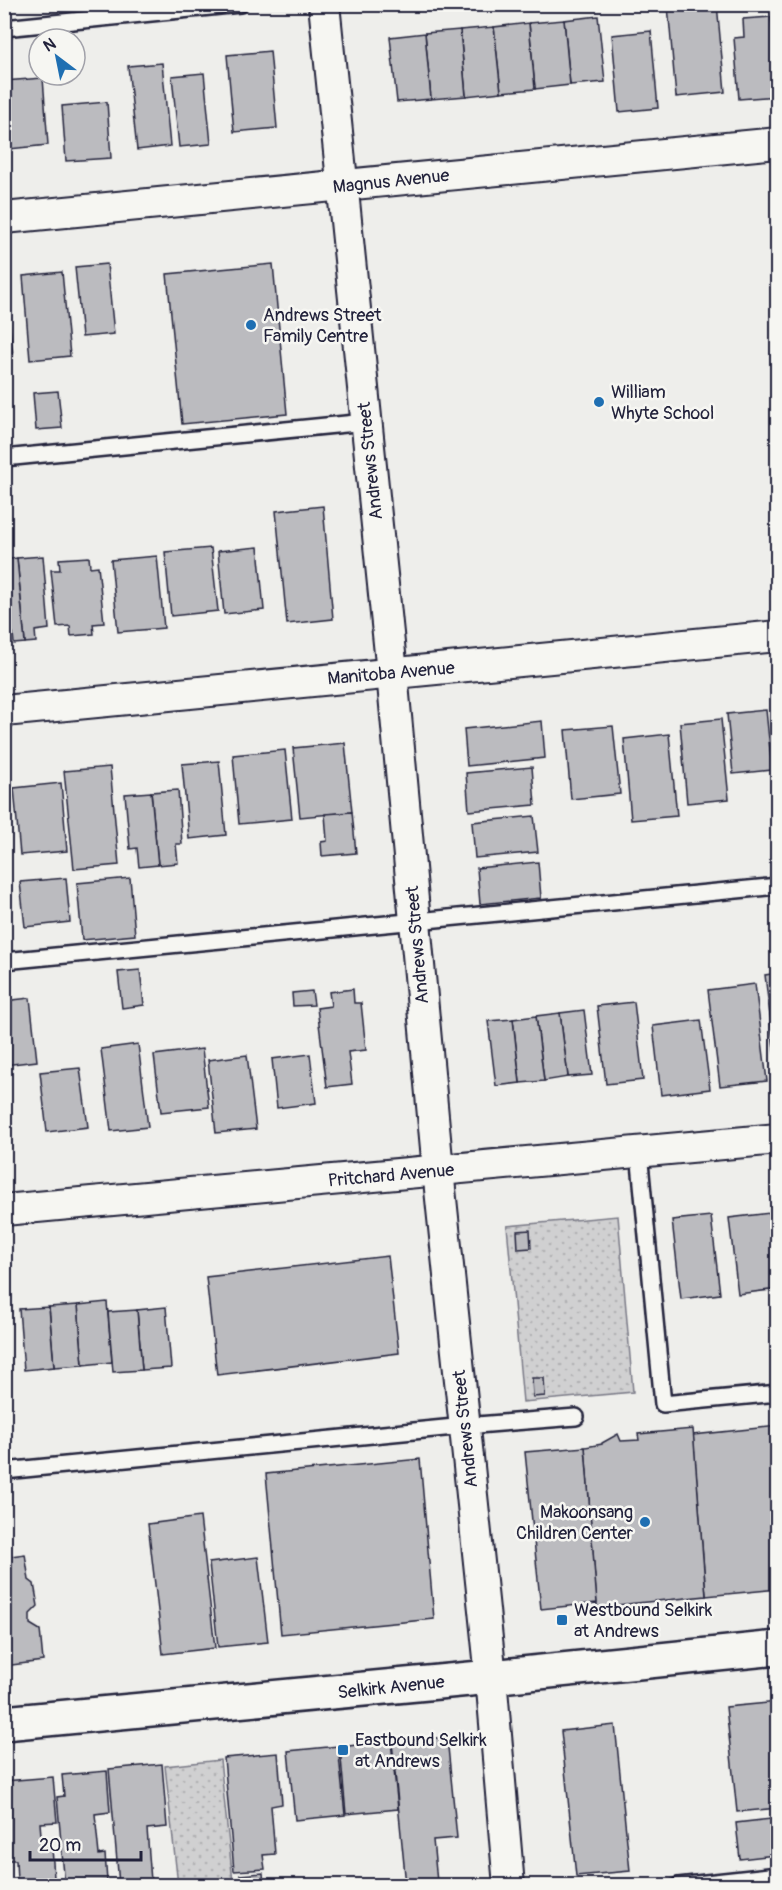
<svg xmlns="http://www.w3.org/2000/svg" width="782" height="1890" font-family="Pangolin,sans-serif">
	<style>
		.park { fill: url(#park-dots); stroke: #797986; stroke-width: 1.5 }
		.building { fill: #bbbbbf; stroke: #22223b; stroke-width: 1.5 }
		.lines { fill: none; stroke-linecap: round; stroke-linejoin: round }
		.service-casing { stroke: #22223b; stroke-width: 20 }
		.minor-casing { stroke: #22223b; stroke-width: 34 }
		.secondary-casing { stroke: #22223b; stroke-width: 38 }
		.service { stroke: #f6f6f2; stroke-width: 15 }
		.minor { stroke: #f6f6f2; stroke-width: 30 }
		.secondary { stroke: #f6f6f2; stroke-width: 33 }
		.poi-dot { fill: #1f6fb2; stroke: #f6f6f2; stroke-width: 2 }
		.labels { text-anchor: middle; stroke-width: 5; stroke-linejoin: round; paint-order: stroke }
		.street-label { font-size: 18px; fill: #22223b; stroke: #f6f6f2 }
		.poi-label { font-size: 18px; fill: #22223b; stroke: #f6f6f2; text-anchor: start }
	</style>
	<defs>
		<pattern id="park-dots" width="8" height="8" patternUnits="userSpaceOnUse" patternTransform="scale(1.5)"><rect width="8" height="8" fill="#d0d0d1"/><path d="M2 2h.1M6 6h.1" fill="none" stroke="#b2b2b4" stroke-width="1.8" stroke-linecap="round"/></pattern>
	</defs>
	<rect width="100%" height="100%" fill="#eeeeeb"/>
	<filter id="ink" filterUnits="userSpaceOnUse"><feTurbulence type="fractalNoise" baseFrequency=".0167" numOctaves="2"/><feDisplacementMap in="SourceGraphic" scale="12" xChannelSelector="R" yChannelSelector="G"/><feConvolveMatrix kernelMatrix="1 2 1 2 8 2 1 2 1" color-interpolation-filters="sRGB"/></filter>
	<g filter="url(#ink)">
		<!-- park -->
		<g class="park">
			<path d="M618,1216L633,1392L523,1402L507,1226Z"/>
			<path d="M220,1760L233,1882L178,1885L165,1766Z"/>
		</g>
		<!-- building -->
		<g class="building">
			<path d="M684,4H717L725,92L676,97L668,6Z"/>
			<path d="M598,16L605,82L570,85L564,20Z"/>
			<path d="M771,17L773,34L778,33V96L739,99L734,38L744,37L743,19Z"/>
			<path d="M564,20L570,85L535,89L529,23Z"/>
			<path d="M529,23L535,89L501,92L494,27Z"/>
			<path d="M494,27L501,92L466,96L460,30Z"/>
			<path d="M460,30L466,96L431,99L425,33Z"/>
			<path d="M651,31L658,108L619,112L612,35Z"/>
			<path d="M425,33L431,99L397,102L390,37Z"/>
			<path d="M270,51L277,128L234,132L227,55Z"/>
			<path d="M162,63L170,146L137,150L128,66Z"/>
			<path d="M204,73L211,144L179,147L172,76Z"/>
			<path d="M43,78L48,145L9,149L4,81Z"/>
			<path d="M107,102L111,158L66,161L62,106Z"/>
			<path d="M107,264L114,334L82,337L75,267Z"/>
			<path d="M273,264L287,414L182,424L167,274Z"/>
			<path d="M62,272L70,356L30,360L23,276Z"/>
			<path d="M4,299H7L13,356H4Z"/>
			<path d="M58,391L62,428L36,430L33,393Z"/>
			<path d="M323,506L333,619L287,624L276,511Z"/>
			<path d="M258,547L264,610L224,614L218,551Z"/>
			<path d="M211,548L218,611L171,616L165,552Z"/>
			<path d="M43,556L49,629L35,631L36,642L25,643L17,558Z"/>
			<path d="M157,556L164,628L118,632L111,560Z"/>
			<path d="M89,557L90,567L98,566L104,623L93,624L94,634L71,636L70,626L57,627L51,570H60L59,559Z"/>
			<path d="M17,558L25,643L14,644L13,633L4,634V560Z"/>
			<path d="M766,710L772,770L733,774L727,714Z"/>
			<path d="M721,719L729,799L687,803L680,723Z"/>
			<path d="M542,721L545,758L467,766L464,729Z"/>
			<path d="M613,726L620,794L571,799L565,730Z"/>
			<path d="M669,734L677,816L631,820L624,739Z"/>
			<path d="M345,743L352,812L300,817L293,748Z"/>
			<path d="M285,750L292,819L239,824L233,755Z"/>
			<path d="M219,761L226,835L189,839L182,764Z"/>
			<path d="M110,767L119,865L74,869L64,771Z"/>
			<path d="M532,767L535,805L469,811L466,773Z"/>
			<path d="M61,783L67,851L20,855L14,788Z"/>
			<path d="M178,790L182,844H176L178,863L158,865L151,792Z"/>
			<path d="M151,792L158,865L139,867L137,848L130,849L125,794Z"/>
			<path d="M352,812L356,853L322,856L321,842L327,841L325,814Z"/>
			<path d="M534,816L538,852L475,858L472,822Z"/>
			<path d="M538,862L541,898L480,904L477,868Z"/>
			<path d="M66,878L70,922L25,927L20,882Z"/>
			<path d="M130,878L135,935L82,940L77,883Z"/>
			<path d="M140,970L144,1005L122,1008L118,972Z"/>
			<path d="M778,973V1065H776L765,975Z"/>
			<path d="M755,984L767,1081L720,1086L708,990Z"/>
			<path d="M353,989L354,1003H361L366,1050L348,1052L352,1084L327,1087L317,1008L331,1006L329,992Z"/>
			<path d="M312,991L314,1005L293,1006L292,993Z"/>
			<path d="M30,998L37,1061L4,1065V1001Z"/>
			<path d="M634,1002L643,1080L606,1084L597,1006Z"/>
			<path d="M584,1010L592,1075L568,1077L560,1013Z"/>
			<path d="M560,1013L568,1077L544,1081L536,1016Z"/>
			<path d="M536,1016L544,1081L520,1083L513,1019Z"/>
			<path d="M513,1019L520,1083L496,1086L488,1021Z"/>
			<path d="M701,1020L710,1089L661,1095L653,1026Z"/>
			<path d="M138,1044L148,1127L111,1131L101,1049Z"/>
			<path d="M202,1049L209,1107L161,1112L154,1055Z"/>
			<path d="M310,1054L316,1103L277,1108L272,1059Z"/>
			<path d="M247,1055L256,1129L216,1133L208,1060Z"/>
			<path d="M80,1068L88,1127L47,1132L40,1072Z"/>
			<path d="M770,1213L778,1289L738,1294L729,1218Z"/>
			<path d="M711,1216L720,1294L681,1299L672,1220Z"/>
			<path d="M530,1230L531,1248L518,1249L517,1231Z"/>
			<path d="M388,1256L399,1353L217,1375L206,1277Z"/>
			<path d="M107,1302L112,1362L83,1365L78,1305Z"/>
			<path d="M78,1305L83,1365L54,1367L49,1307Z"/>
			<path d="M49,1307L54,1367L24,1370L19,1309Z"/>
			<path d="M166,1307L171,1368L142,1370L137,1310Z"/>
			<path d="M137,1310L142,1370L113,1372L108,1312Z"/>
			<path d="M532,1378H544L545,1396L533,1397Z"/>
			<path d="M778,1426V1589L706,1596L693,1435Z"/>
			<path d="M693,1429L706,1596L597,1607L585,1447L602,1444V1443L618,1434L621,1441L639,1440L638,1434Z"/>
			<path d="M585,1447L597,1603L541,1609L525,1452Z"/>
			<path d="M420,1459L434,1619L281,1634L266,1474Z"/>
			<path d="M200,1517L215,1648L163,1654L148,1524Z"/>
			<path d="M25,1554L29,1580L34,1584L38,1606L30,1614V1624L40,1630L43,1661L4,1666V1557Z"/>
			<path d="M258,1557L268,1642L218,1647L209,1563Z"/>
			<path d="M778,1702V1808L737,1812L726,1707Z"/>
			<path d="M615,1725L630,1871L576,1876L561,1731Z"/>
			<path d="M447,1737L457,1838L433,1840L437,1882L406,1885L392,1742Z"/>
			<path d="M391,1741L398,1809L346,1814L340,1747Z"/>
			<path d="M338,1746L345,1815L295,1820L288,1751Z"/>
			<path d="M278,1753L282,1804L271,1806L275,1854L263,1855L265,1869L234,1871L224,1758Z"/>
			<path d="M162,1764L167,1827L147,1829L151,1881L119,1884L109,1769Z"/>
			<path d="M107,1771L110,1812L95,1814L99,1855L105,1854L107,1881L87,1883V1886H65L57,1797L64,1796L62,1775Z"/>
			<path d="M53,1777L57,1822L40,1823L42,1847H52L54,1878L17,1881L16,1860H4V1781Z"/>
			<path d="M771,1819L775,1855L740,1859L736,1823Z"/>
			<path d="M263,1873L264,1886H240V1875Z"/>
		</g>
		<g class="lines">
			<!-- service casing -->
			<g class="service-casing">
				<g id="service">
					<path d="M4,28L240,4"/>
					<path d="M4,458L366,422"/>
					<path d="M4,961L778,886"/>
					<path d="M639,1152L663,1404L778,1393"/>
					<path d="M4,1471L465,1426L576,1417"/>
					<path d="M678,1886L778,1875"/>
				</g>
			</g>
			<!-- minor casing -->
			<g class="minor-casing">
				<g id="minor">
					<path d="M324,4L392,673L438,1170L491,1677L509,1886"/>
					<path d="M4,218L778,143"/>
					<path d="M4,711L778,636"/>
					<path d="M4,1210L778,1139"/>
				</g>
			</g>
			<!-- secondary casing -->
			<g class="secondary-casing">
				<path id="secondary" d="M4,1723L491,1677L778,1648"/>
			</g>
			<!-- service -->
			<use href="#service" class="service"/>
			<!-- minor -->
			<use href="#minor" class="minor"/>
			<!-- secondary -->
			<use href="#secondary" class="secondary"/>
		</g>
	</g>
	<!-- markers -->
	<g class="poi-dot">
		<circle cx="251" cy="325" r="6"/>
		<circle cx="599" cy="402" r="6"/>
		<circle cx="645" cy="1522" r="6"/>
		<rect x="556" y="1614" width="12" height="12" rx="3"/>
		<rect x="337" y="1744" width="12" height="12" rx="3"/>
	</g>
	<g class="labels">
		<!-- street labels -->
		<g class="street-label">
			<text transform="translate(391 181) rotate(-6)" y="6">Magnus Avenue</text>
			<text transform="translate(370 461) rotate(-96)" y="6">Andrews Street</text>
			<text transform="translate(391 673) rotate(-5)" y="6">Manitoba Avenue</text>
			<text transform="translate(417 945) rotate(-95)" y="6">Andrews Street</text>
			<text transform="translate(391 1175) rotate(-5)" y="6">Pritchard Avenue</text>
			<text transform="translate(465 1429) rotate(-96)" y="6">Andrews Street</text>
			<text transform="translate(391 1687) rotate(-6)" y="6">Selkirk Avenue</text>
		</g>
		<!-- poi labels -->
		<g class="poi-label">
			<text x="263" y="321">Andrews Street<tspan x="263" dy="21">Family Centre</tspan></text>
			<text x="611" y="398">William<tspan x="611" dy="21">Whyte School</tspan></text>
			<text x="633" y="1518" text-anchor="end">Makoonsang<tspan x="633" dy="21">Children Center</tspan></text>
			<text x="574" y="1616">Westbound Selkirk<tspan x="574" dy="21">at Andrews</tspan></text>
			<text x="355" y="1746">Eastbound Selkirk<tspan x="355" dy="21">at Andrews</tspan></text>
		</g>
	</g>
	<!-- margin -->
	<rect width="782" height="1890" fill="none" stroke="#f6f6f2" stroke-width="24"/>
	<rect x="12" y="12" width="758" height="1866" fill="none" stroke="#22223b" stroke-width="2" filter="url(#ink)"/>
	<!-- north arrow -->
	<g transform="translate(57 57) rotate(328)"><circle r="28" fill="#f6f6f2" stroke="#a1a1a9" stroke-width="1.5"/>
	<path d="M0-4.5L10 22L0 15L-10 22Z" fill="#1f6fb2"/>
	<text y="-9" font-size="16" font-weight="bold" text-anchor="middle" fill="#22223b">N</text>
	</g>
	<!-- scale -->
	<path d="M30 1851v9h111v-9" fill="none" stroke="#22223b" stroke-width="3"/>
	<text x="39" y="1851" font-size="18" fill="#22223b" stroke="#f6f6f2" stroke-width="4.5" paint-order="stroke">20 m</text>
</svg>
